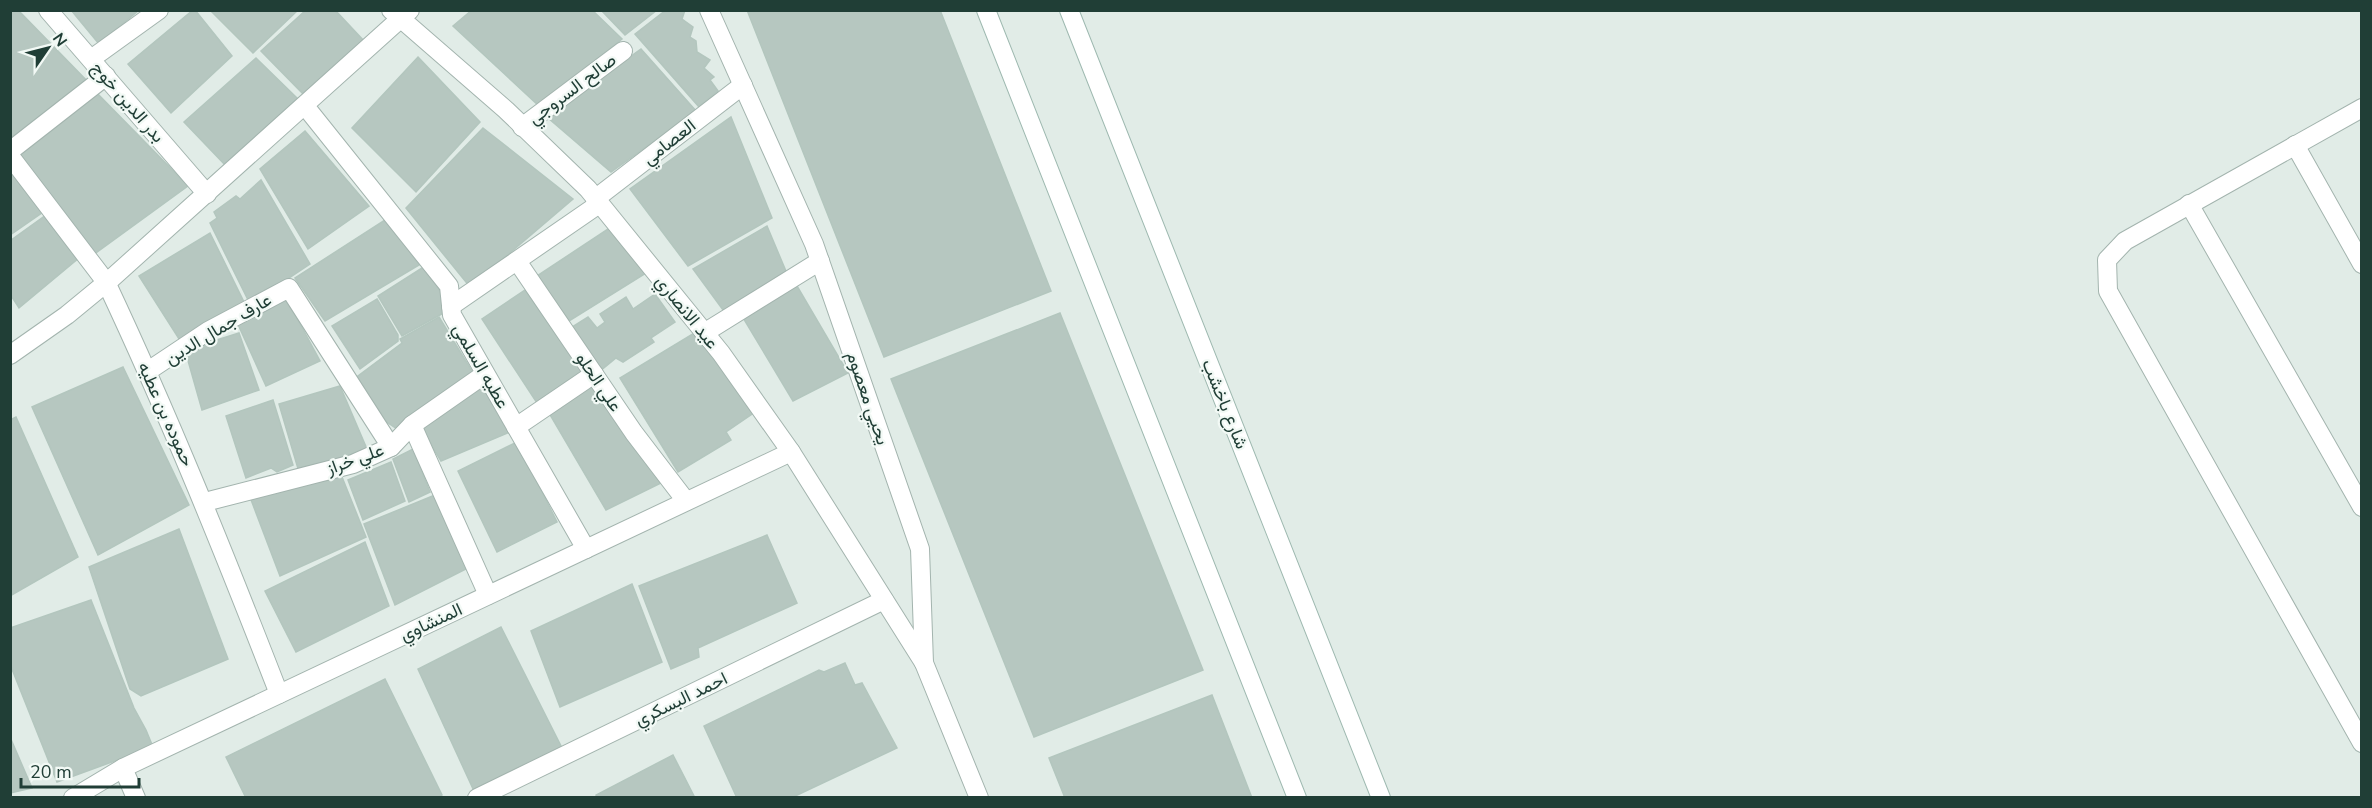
<svg xmlns="http://www.w3.org/2000/svg" width="2372" height="808" font-family="'Nunito Sans',Vazirmatn,sans-serif">
	<style>
		.building { fill: #b6c7c0; stroke: #b3c6be; stroke-width: 1.5 }
		.lines { fill: none; stroke-linecap: round; stroke-linejoin: round }
		.service-casing { stroke: #a3b4ae; stroke-width: 20 }
		.minor-casing { stroke: #a3b4ae; stroke-width: 20 }
		.secondary-casing { stroke: #9eb9b0; stroke-width: 20 }
		.service { stroke: #fff; stroke-width: 18 }
		.minor { stroke: #fff; stroke-width: 18 }
		.secondary { stroke: #fff; stroke-width: 18 }
		.labels { text-anchor: middle; stroke-width: 4.5; stroke-linejoin: round; paint-order: stroke }
		.street-label { font-size: 18px; fill: #203e36; stroke: #f2f9f5 }
	</style>
	<rect width="100%" height="100%" fill="#e1ece7"/>
	<!-- building -->
	<g class="building">
		<path d="M10,10H18L89,83L10,142Z"/>
		<path d="M71,10H139L99,44Z"/>
		<path d="M193,10H195L232,56L171,113L128,64Z"/>
		<path d="M210,10H298L253,53Z"/>
		<path d="M306,10H335L365,42L305,96L261,51Z"/>
		<path d="M472,10H592L622,39L539,106L453,26Z"/>
		<path d="M601,10H657L625,35Z"/>
		<path d="M666,10H685L682,19L693,27L690,37L696,41L697,52L710,60L704,68L714,77L710,80L718,91L699,107L635,34Z"/>
		<path d="M747,10H940L1051,291L884,357Z"/>
		<path d="M641,49L696,111L611,172L547,117Z"/>
		<path d="M418,57L480,122L416,192L352,128Z"/>
		<path d="M256,58L299,100L227,167L184,122Z"/>
		<path d="M93,89L188,186L93,255L14,154Z"/>
		<path d="M731,117L772,218L688,266L630,189Z"/>
		<path d="M483,128L573,199L470,287L406,208Z"/>
		<path d="M305,131L369,206L308,249L260,169Z"/>
		<path d="M10,165L46,210L10,235Z"/>
		<path d="M261,180L310,264L250,304L210,223L217,218L214,212L236,196L240,199Z"/>
		<path d="M46,215L79,258L19,308L10,294V241Z"/>
		<path d="M388,218L419,265L325,321L295,278Z"/>
		<path d="M767,226L788,276L726,314L693,269Z"/>
		<path d="M611,227L646,273L569,321L537,276Z"/>
		<path d="M210,233L244,302L181,342L139,276Z"/>
		<path d="M425,266L445,299L447,311L402,336L378,296Z"/>
		<path d="M797,286L848,373L793,401L742,316Z"/>
		<path d="M525,290L582,371L537,403L482,319Z"/>
		<path d="M284,294L320,361L266,386L236,320Z"/>
		<path d="M655,294L675,322L651,338L654,342L623,362L616,358L599,372L569,329L588,317L597,328L605,322L600,314L626,297L633,309Z"/>
		<path d="M377,299L398,335V341L360,369L332,326Z"/>
		<path d="M1060,313L1203,670L1034,737L891,379Z"/>
		<path d="M439,317L475,376L400,431L378,416L354,379L402,343L400,339Z"/>
		<path d="M696,332L755,412L726,432L731,440L678,472L620,378Z"/>
		<path d="M239,333L259,390L202,410L185,350Z"/>
		<path d="M123,367L189,505L98,555L32,407Z"/>
		<path d="M482,380L510,432L441,461L418,423Z"/>
		<path d="M591,385L661,483L606,510L549,413Z"/>
		<path d="M340,386L367,449L299,472L279,404Z"/>
		<path d="M273,400L293,465L277,472L271,468L246,478L226,416Z"/>
		<path d="M16,417L78,557L10,596V420Z"/>
		<path d="M517,442L557,522L497,552L458,471Z"/>
		<path d="M413,449L430,492L409,502L393,459Z"/>
		<path d="M391,462L405,501L363,520L348,480Z"/>
		<path d="M342,477L366,537L280,576L250,497Z"/>
		<path d="M435,495L470,567L395,605L364,524Z"/>
		<path d="M179,529L228,659L141,696L130,689L89,567Z"/>
		<path d="M767,535L797,603L698,648L699,657L671,669L639,586Z"/>
		<path d="M365,542L389,606L296,652L265,591Z"/>
		<path d="M632,584L662,662L560,707L531,631Z"/>
		<path d="M91,600L134,708L146,730L153,747L57,782L10,664V628Z"/>
		<path d="M501,627L562,748L474,791L418,669Z"/>
		<path d="M845,663L855,685L862,683L897,748L791,798H737L704,726L819,670L824,672Z"/>
		<path d="M385,679L442,795L437,798H246L226,757Z"/>
		<path d="M1212,695L1252,798H1065L1049,758Z"/>
		<path d="M10,737L32,788L10,793Z"/>
		<path d="M673,755L695,798H597L596,795Z"/>
	</g>
	<g class="lines">
		<!-- service casing -->
		<g class="service-casing">
			<g id="service">
				<path d="M91,59L159,10"/>
				<path d="M2362,108L2125,241L2107,260L2108,291L2362,743"/>
				<path d="M522,127L623,51"/>
				<path d="M2295,145L2362,264"/>
				<path d="M10,151L106,76"/>
				<path d="M10,156L106,282"/>
				<path d="M2189,204L2362,507"/>
				<path d="M517,261L634,433L686,501"/>
				<path d="M451,306L599,204"/>
				<path d="M704,333L820,261"/>
				<path d="M148,371L208,331L289,288L391,447"/>
				<path d="M412,425L488,595"/>
				<path d="M516,427L594,374"/>
				<path d="M205,502L353,464L391,447L412,425L485,374"/>
			</g>
		</g>
		<!-- minor casing -->
		<g class="minor-casing">
			<g id="minor">
				<path d="M48,10L207,194"/>
				<path d="M391,10L506,110L588,189L721,353L791,452L924,663"/>
				<path d="M709,10L814,244L920,549L924,663L979,798"/>
				<path d="M305,106L449,286L452,315L586,549"/>
				<path d="M595,199L743,85"/>
				<path d="M106,282C170,418 225,555 279,694"/>
				<path d="M10,355L67,315L112,278L410,10"/>
				<path d="M123,768L136,798"/>
				<path d="M73,798L123,768L791,452"/>
				<path d="M477,798L884,600"/>
			</g>
		</g>
		<!-- secondary casing -->
		<g class="secondary-casing">
			<g id="secondary">
				<path d="M986,10L1297,798"/>
				<path d="M1069,10L1381,798"/>
			</g>
		</g>
		<!-- service -->
		<use href="#service" class="service"/>
		<!-- minor -->
		<use href="#minor" class="minor"/>
		<!-- secondary -->
		<use href="#secondary" class="secondary"/>
	</g>
	<g class="labels">
		<!-- street labels -->
		<g class="street-label">
			<text transform="translate(572 89) rotate(-37)" y="6">صالح السروجي</text>
			<text transform="translate(128 102) rotate(49)" y="6">بدر الدين خوج</text>
			<text transform="translate(669 142) rotate(-38)" y="6">العصامي</text>
			<text transform="translate(687 312) rotate(51)" y="6">عيد الانصاري</text>
			<text transform="translate(218 329) rotate(-31)" y="6">عارف جمال الدين</text>
			<text transform="translate(481 366) rotate(60)" y="6">عطيه السلمي</text>
			<text transform="translate(599 382) rotate(56)" y="6">علي الحلو</text>
			<text transform="translate(868 398) rotate(71)" y="6">يحيي معصوم</text>
			<text transform="translate(1225 404) rotate(68)" y="6">شارع باخشب</text>
			<text transform="translate(166 414) rotate(66)" y="6">حموده بن عطيه</text>
			<text transform="translate(355 459) rotate(-20)" y="6">علي خراز</text>
			<text transform="translate(431 622) rotate(-25)" y="6">المنشاوي</text>
			<text transform="translate(681 699) rotate(-26)" y="6">احمد البسكري</text>
		</g>
	</g>
	<!-- border -->
	<rect width="2372" height="808" fill="none" stroke="#203e36" stroke-width="24"/>
	<!-- north arrow -->
	<g transform="translate(48 48) rotate(55)" stroke="#f2f9f5" stroke-width="4.5" paint-order="stroke">
	<path d="M0-4.5L10 22L0 15L-10 22Z" fill="#203e36"/>
	<text y="-9" font-size="16" font-weight="bold" text-anchor="middle" fill="#203e36">N</text>
	</g>
	<!-- scale -->
	<path d="M21 778v9h118v-9" fill="none" stroke="#203e36" stroke-width="3"/>
	<text x="30" y="778" font-size="18" fill="#203e36" stroke="#f2f9f5" stroke-width="4.5" paint-order="stroke">20 m</text>
</svg>
